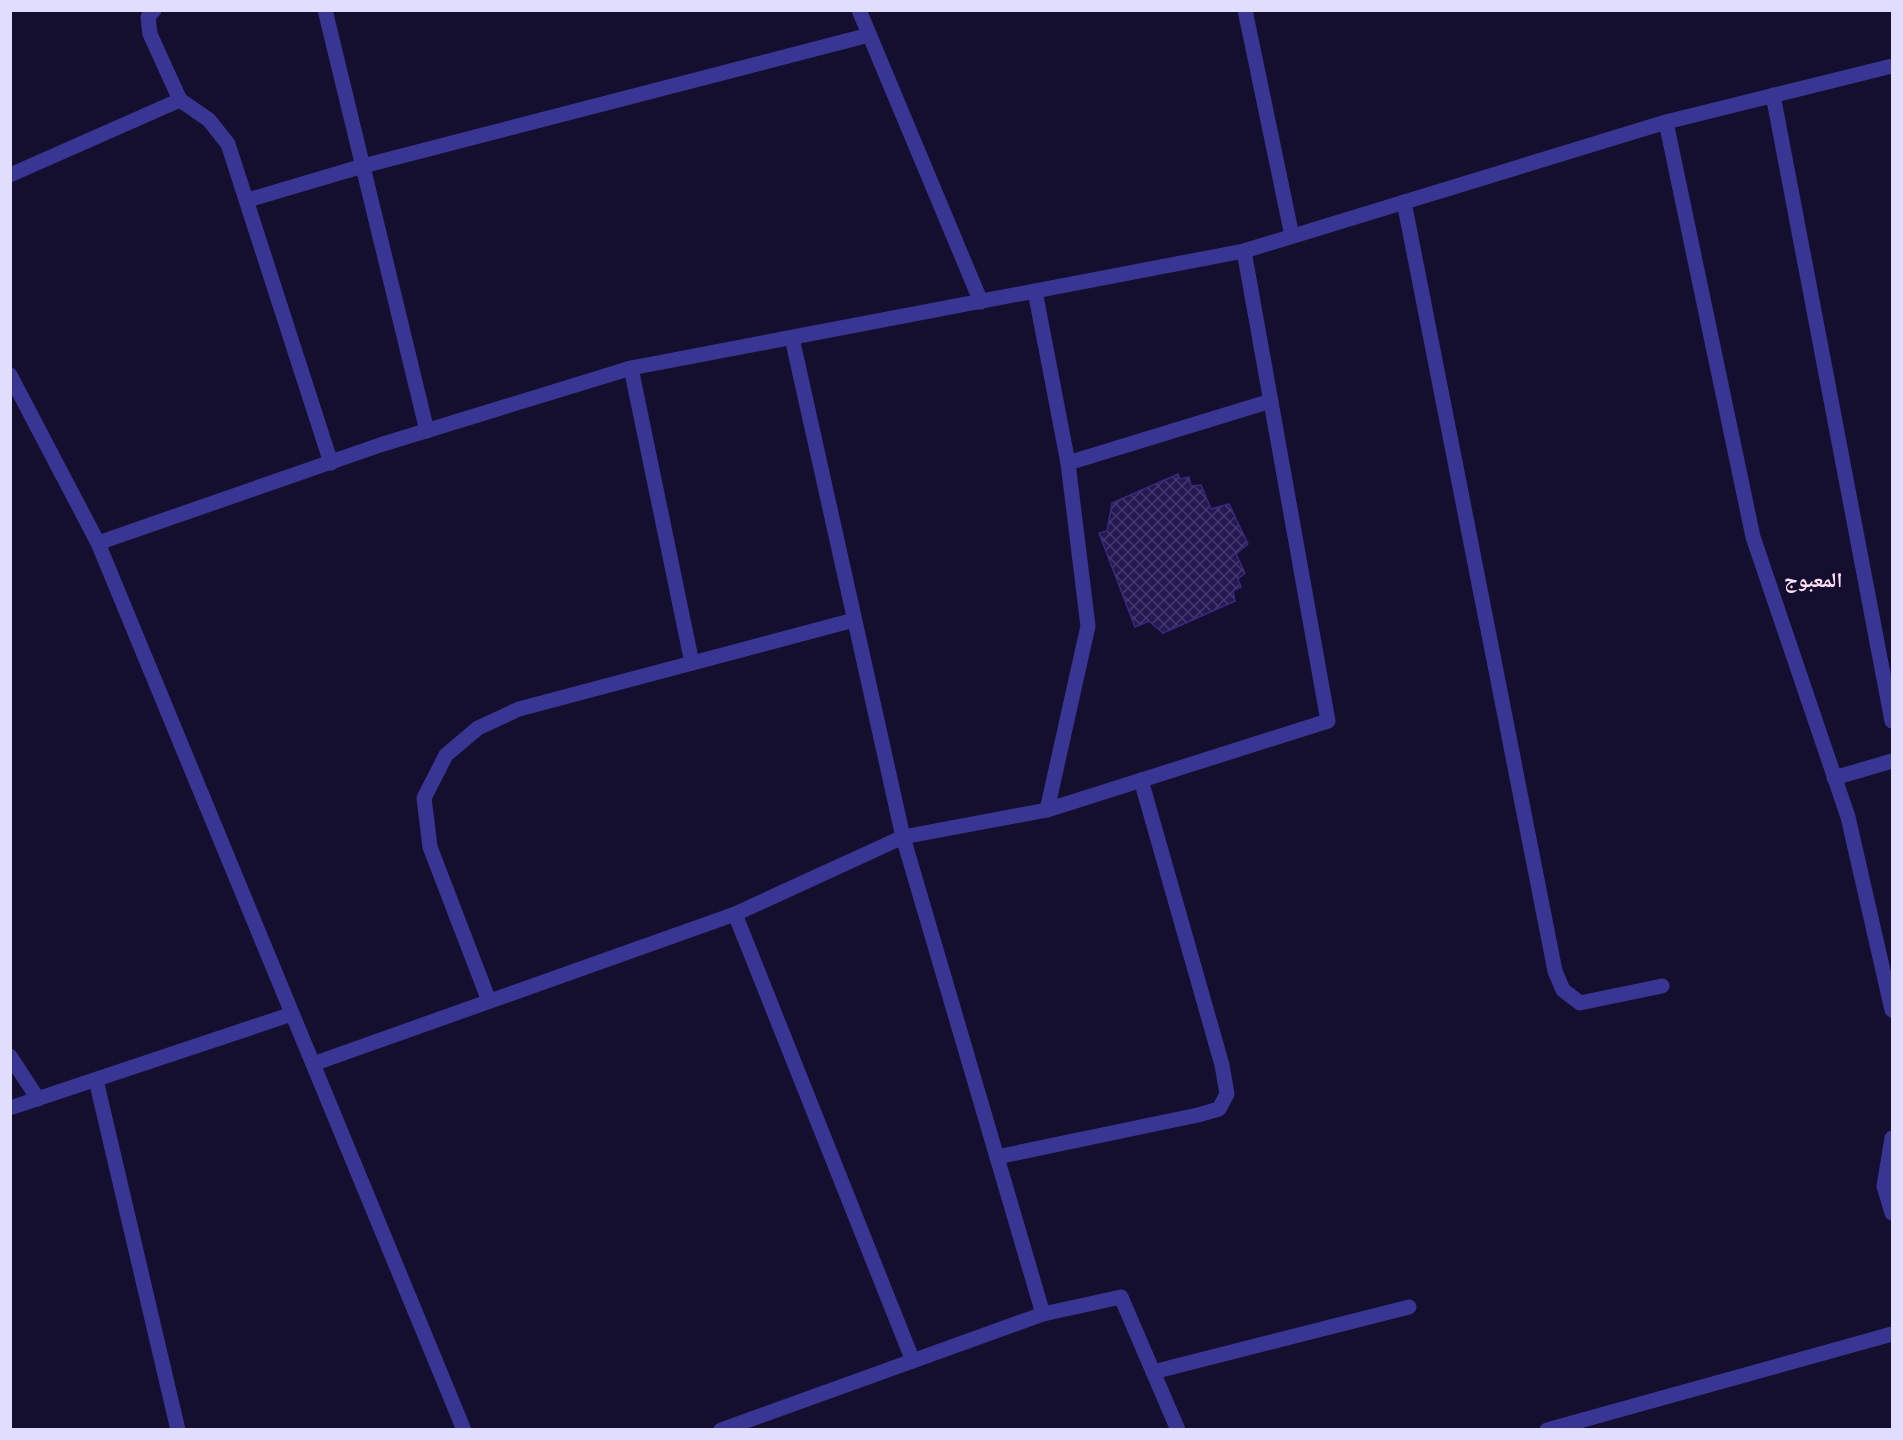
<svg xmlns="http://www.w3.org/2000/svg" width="1903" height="1440" font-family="Figtree,'Noto Naskh Arabic',sans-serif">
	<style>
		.building { fill: url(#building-cross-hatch); stroke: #3a2880; stroke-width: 1.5 }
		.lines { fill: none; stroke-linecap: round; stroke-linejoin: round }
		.lane { stroke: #393593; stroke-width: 15 }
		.street { stroke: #393593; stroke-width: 15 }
		.labels { text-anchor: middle; stroke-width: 4.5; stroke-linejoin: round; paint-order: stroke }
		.quarter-label { font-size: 21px; font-weight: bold; fill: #ffdff3; stroke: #140f2f }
	</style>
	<defs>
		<pattern id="building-cross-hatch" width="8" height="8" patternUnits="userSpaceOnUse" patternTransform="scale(1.5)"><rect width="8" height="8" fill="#241952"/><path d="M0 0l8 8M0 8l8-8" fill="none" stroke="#443a6c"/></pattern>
	</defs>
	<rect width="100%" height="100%" fill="#140f2f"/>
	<!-- building -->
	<path class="building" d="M1178,474L1180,479L1189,477L1191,486L1201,485L1211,509L1229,504L1248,544L1236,554L1245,573L1238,579L1241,587L1233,591L1235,601L1163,633L1149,621L1135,627L1099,533L1107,531L1112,503Z"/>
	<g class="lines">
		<!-- lane -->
		<path class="lane" d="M1153,1372L1409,1307"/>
		<!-- street -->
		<g class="street">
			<path d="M154,10L148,17L150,34L180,100L209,120L228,144L331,463"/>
			<path d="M325,10L427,431"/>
			<path d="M859,10L981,302"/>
			<path d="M1245,10L1292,236"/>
			<path d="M1773,95L1892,721"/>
			<path d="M1666,122L1753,537L1848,817L1892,1010"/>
			<path d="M10,175L180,100"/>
			<path d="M248,200L363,166L869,35"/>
			<path d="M1404,202L1555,971L1563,990L1580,1003L1662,986"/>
			<path d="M1035,291L1068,463"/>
			<path d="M631,368L692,663"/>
			<path d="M10,375L98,543L464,1430"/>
			<path d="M98,543L380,445L631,368L1244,251"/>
			<path d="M1834,778L1892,761"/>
			<path d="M1047,810L1088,626L1068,463L1271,401"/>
			<path d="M735,914L913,1361"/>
			<path d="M489,1001L430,847L424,798L446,755L478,728L519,709L854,620"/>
			<path d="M10,1056L38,1099"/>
			<path d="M313,1064L735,914L903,837L1047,810L1328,721L1244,251L1666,122L1892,66"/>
			<path d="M96,1080L178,1430"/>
			<path d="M10,1108L292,1014"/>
			<path d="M1892,1138L1884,1186L1892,1213"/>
			<path d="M997,1157L1198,1115L1219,1109L1227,1094L1222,1065L1141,780"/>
			<path d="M1043,1314L1121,1297L1178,1430"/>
			<path d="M721,1430L1043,1314L903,837L792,338"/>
			<path d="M1547,1430L1892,1334"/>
		</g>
	</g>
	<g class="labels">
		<!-- quarter labels -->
		<g class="quarter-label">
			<text x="1813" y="587">المعبوج</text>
		</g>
	</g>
	<!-- border -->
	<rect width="1903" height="1440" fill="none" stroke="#e1ddff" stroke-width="24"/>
</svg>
